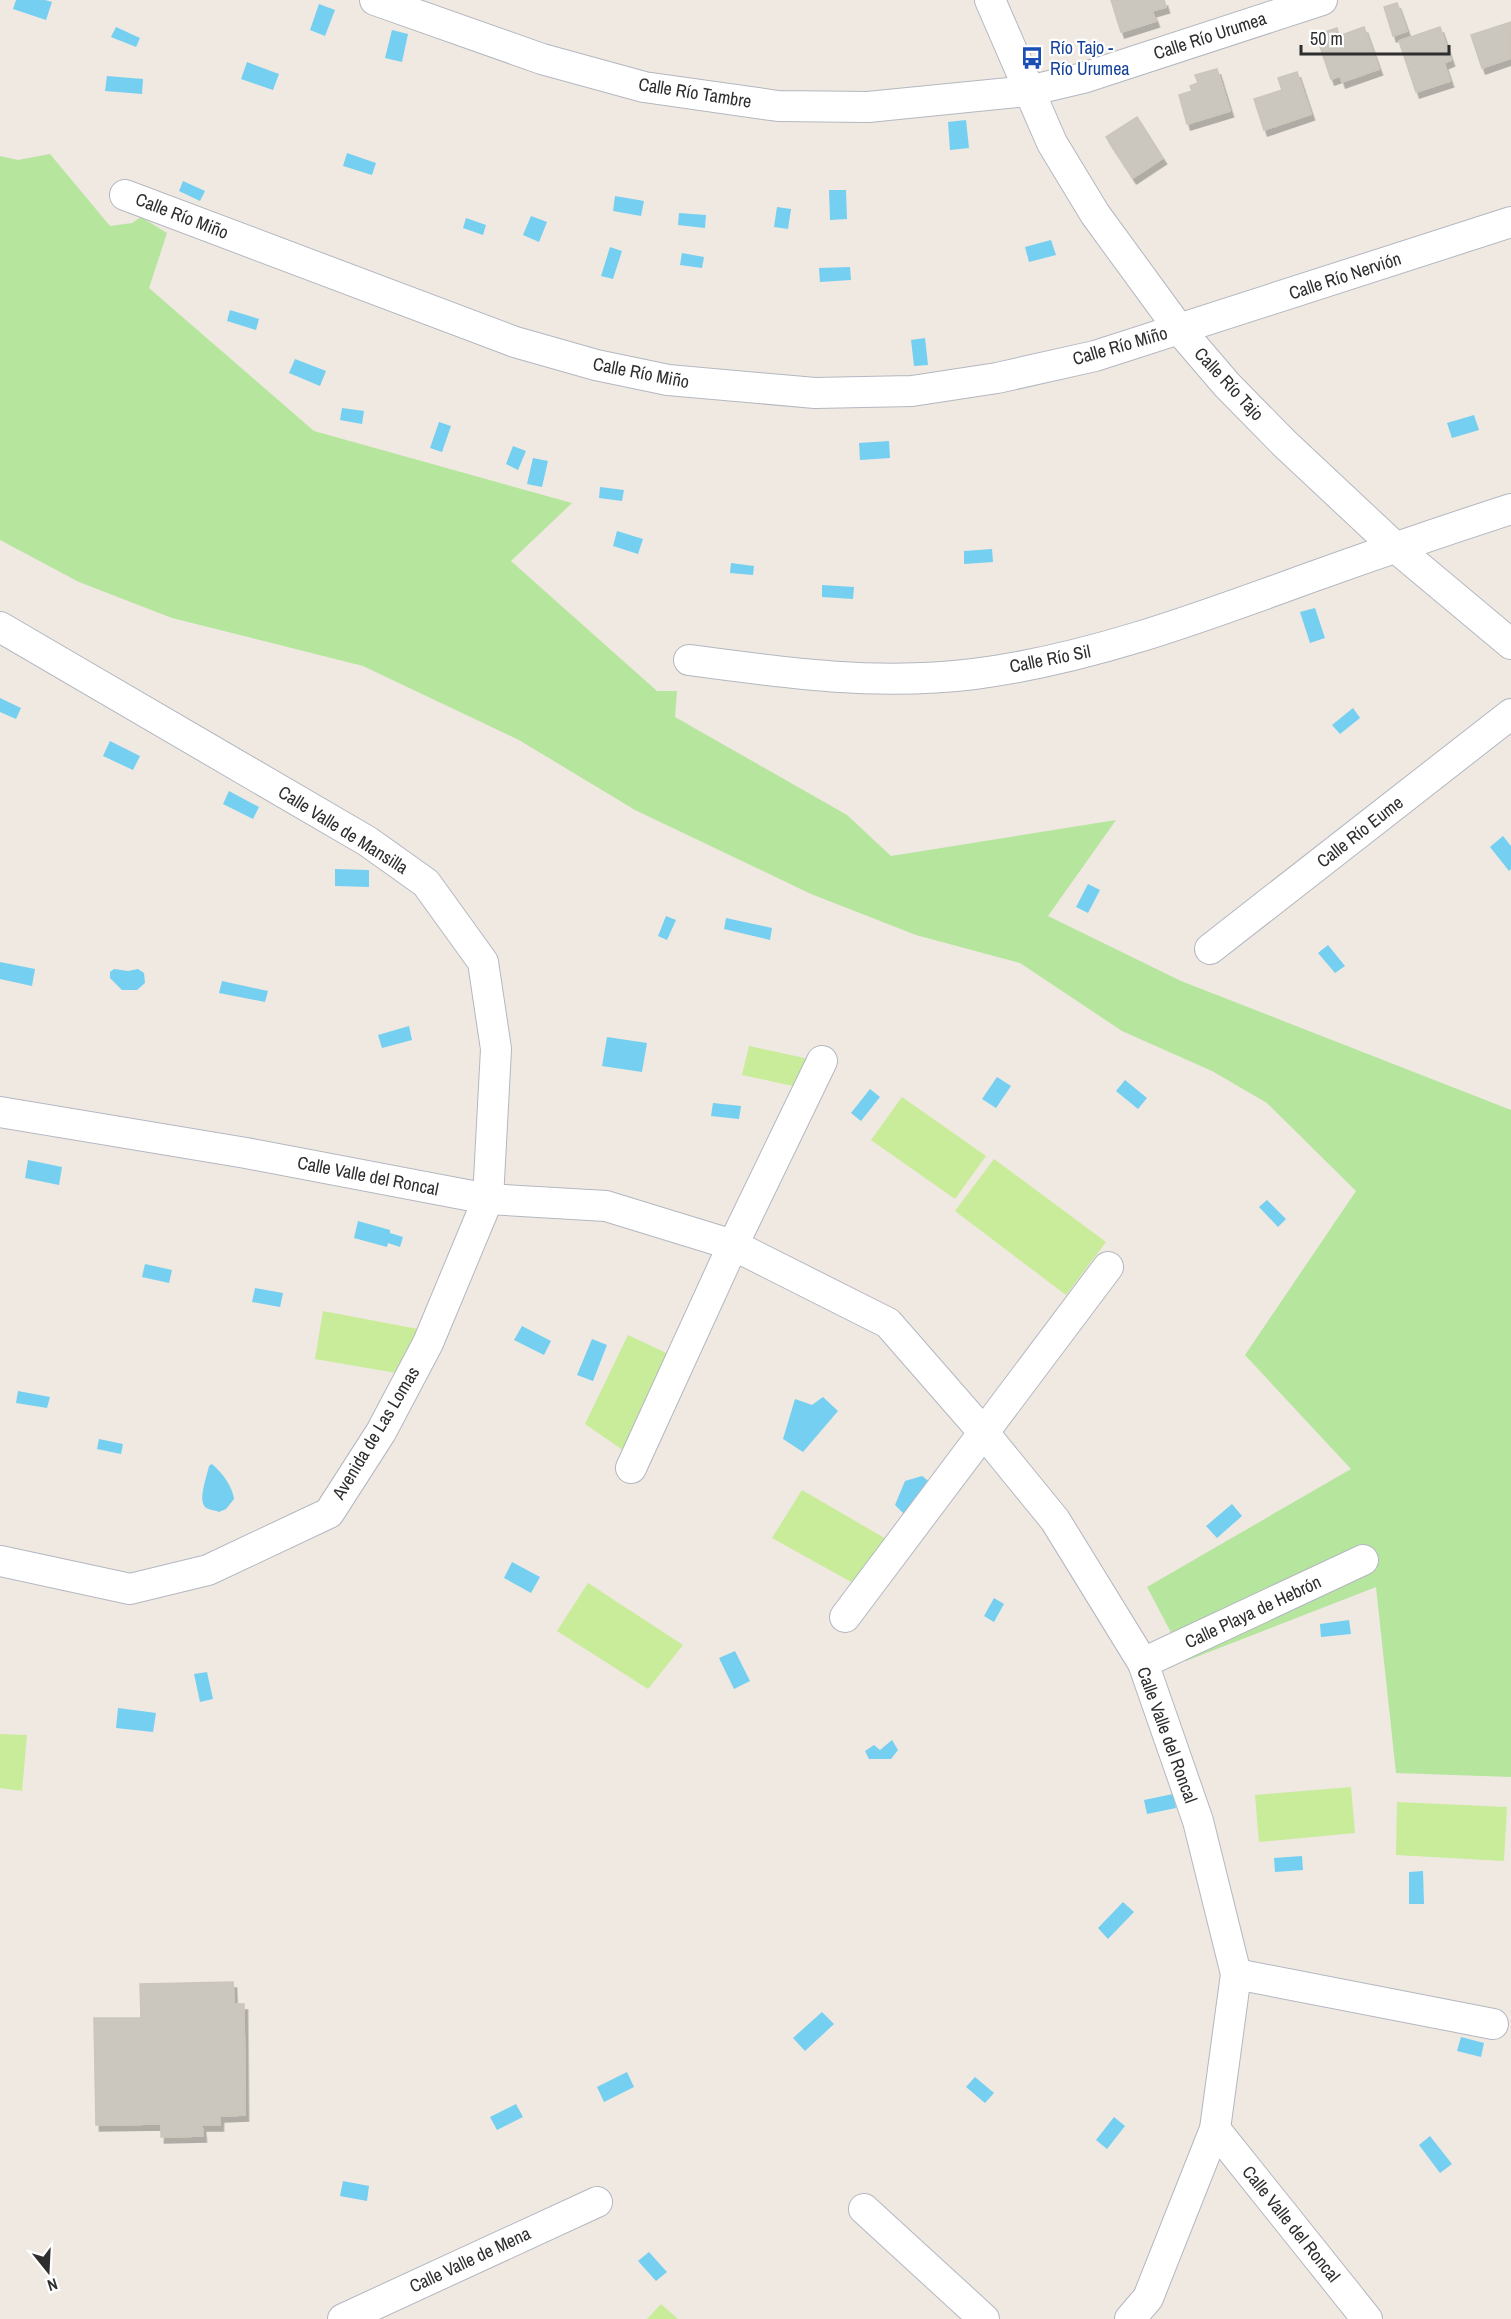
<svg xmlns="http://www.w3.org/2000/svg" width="1511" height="2319" font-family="'Archivo Narrow',sans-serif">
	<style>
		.green { fill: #b6e59e }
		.pitch { fill: #c9ec9a }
		.water { fill: #75cff0 }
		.building { fill: #cbc7bf; stroke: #cbc5ba; stroke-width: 1.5; filter: url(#shadow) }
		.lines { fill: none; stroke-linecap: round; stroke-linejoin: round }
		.minor-casing { stroke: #b4b7c1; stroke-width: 32 }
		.minor { stroke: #fff; stroke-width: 30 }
		.labels { text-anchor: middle; stroke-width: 4.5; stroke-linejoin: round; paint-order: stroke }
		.street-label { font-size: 18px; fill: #2e2e2e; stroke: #fff }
		.transit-label { font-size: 18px; fill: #164399; stroke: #fff; text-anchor: start }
	</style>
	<defs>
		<filter id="shadow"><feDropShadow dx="3.5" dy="6" stdDeviation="0" flood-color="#0004"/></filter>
	</defs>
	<rect width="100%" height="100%" fill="#efe9e1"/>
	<!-- green -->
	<path class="green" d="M50,154L110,226L132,223L141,217L167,233L149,288L314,431L572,503L511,561L657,691H677L675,717L847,815L891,856L1116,820L1048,916L1181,981L1511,1110V1777L1396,1773L1376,1587L1186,1661L1147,1587L1351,1469L1245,1355L1356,1191L1267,1103L1212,1071L1122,1031L1020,963L916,935L811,894L635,810L519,740L363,666L172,618L79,582L0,540V156L18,160Z"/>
	<!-- pitch -->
	<g class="pitch">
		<path d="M749,1046L809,1059L802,1088L742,1075Z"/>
		<path d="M902,1097L986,1156L955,1199L871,1140Z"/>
		<path d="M994,1159L1106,1242L1066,1295L955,1211Z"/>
		<path d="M323,1311L423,1330L402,1374L315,1359Z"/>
		<path d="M628,1335L677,1358L630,1455L585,1424Z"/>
		<path d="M802,1490L893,1543L862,1588L772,1538Z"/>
		<path d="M588,1583L683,1645L648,1689L557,1631Z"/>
		<path d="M0,1734L27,1735L22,1791L0,1788Z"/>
		<path d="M1351,1787L1355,1833L1259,1842L1255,1795Z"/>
		<path d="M1397,1802L1507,1807L1504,1861L1396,1855Z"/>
		<path d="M661,2304L678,2319H647Z"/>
	</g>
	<!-- water -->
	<g class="water">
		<path d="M16,0H45L52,2L46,20L13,9Z"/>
		<path d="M319,4L335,10L325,36L310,30Z"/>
		<path d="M116,27L140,38L136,47L111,37Z"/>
		<path d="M392,30L408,34L402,62L385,58Z"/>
		<path d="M247,62L279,74L273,90L241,79Z"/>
		<path d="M107,76L143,79L142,94L105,91Z"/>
		<path d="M966,120L969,148L950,150L948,122Z"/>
		<path d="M347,153L376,163L372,175L343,166Z"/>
		<path d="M183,181L205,191L200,201L179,191Z"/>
		<path d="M829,190H846L847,219L830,220Z"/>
		<path d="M615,196L644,201L641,216L613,211Z"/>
		<path d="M777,207L791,209L788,229L774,227Z"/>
		<path d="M679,213L706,215L705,228L678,225Z"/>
		<path d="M531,216L547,222L539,242L523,235Z"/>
		<path d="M466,218L486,225L483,235L463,228Z"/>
		<path d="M1051,240L1056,255L1029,262L1025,247Z"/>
		<path d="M610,247L622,251L613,279L601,276Z"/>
		<path d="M682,253L704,257L702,268L680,265Z"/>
		<path d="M850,267L851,280L820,282L819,268Z"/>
		<path d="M230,310L259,319L256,330L227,321Z"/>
		<path d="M925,338L928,365L914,366L911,340Z"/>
		<path d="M295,359L326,371L320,386L289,373Z"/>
		<path d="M342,408L364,411L362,424L340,420Z"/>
		<path d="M1474,415L1479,430L1452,438L1447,423Z"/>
		<path d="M439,422L451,426L442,452L430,448Z"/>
		<path d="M889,441L890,458L860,460L859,443Z"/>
		<path d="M513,446L526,451L518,470L506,464Z"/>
		<path d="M533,458L548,461L542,487L527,484Z"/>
		<path d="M600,487L624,490L622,501L599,498Z"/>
		<path d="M617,531L643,539L638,554L613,546Z"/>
		<path d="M992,549L993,562L964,564V551Z"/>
		<path d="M731,563L754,566L753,575L730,573Z"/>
		<path d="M822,585L854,587L853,599L822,597Z"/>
		<path d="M1315,608L1325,638L1310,643L1300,612Z"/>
		<path d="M0,698L21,708L16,719L0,712Z"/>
		<path d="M1353,708L1360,718L1340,734L1332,725Z"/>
		<path d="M110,741L140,756L133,770L103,756Z"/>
		<path d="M229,791L259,807L253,819L223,804Z"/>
		<path d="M1503,836L1511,846V869L1509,871L1490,847Z"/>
		<path d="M335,869L369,870V887L335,886Z"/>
		<path d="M1088,884L1100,890L1088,913L1076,907Z"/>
		<path d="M666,916L676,920L667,940L658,936Z"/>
		<path d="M726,918L772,928L770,940L724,929Z"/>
		<path d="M1328,945L1345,966L1335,973L1318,953Z"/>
		<path d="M0,962L35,969L32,986L0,979Z"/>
		<path d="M114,969L128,971L138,969L144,973L145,983L137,990H122L110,978V972Z"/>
		<path d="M222,981L268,991L265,1002L219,993Z"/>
		<path d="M409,1026L412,1040L382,1048L378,1035Z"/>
		<path d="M607,1037L647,1043L642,1072L602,1066Z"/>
		<path d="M997,1077L1011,1086L996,1108L982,1099Z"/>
		<path d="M1125,1080L1147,1098L1138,1109L1116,1091Z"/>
		<path d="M870,1089L880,1097L861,1121L851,1113Z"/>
		<path d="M713,1103L741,1106L739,1119L711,1116Z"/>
		<path d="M28,1160L62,1167L59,1185L25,1178Z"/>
		<path d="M1267,1200L1286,1219L1278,1227L1259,1207Z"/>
		<path d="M358,1221L390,1230V1233L403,1237L400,1247L388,1243L387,1247L354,1238Z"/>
		<path d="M145,1264L172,1270L169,1283L142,1277Z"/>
		<path d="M255,1288L283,1293L280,1307L252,1302Z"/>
		<path d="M522,1326L551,1341L544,1355L514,1340Z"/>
		<path d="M592,1339L607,1345L593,1381L577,1375Z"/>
		<path d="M18,1391L50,1397L47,1408L16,1403Z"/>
		<path d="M823,1397L838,1411L803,1452L783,1439L795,1399L812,1405Z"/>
		<path d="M99,1439L123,1444L121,1454L97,1449Z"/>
		<path d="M212,1464C222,1473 232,1485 234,1499L226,1509L219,1512C215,1510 208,1510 205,1507C198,1499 207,1476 209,1466Z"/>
		<path d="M922,1476L931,1483L905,1515L895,1505L905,1481Z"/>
		<path d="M1232,1504L1242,1516L1217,1538L1206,1526Z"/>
		<path d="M512,1562L540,1577L531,1593L504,1578Z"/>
		<path d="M994,1598L1004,1604L994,1622L984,1616Z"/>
		<path d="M1349,1620L1351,1634L1321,1637L1320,1624Z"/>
		<path d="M735,1651L750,1681L734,1689L719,1658Z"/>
		<path d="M207,1672L213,1699L200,1702L194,1674Z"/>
		<path d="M118,1708L156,1713L153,1732L116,1728Z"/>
		<path d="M892,1740L898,1750L891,1759H869L865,1751L874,1745L880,1750Z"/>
		<path d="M1173,1794L1176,1808L1147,1814L1144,1800Z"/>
		<path d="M1302,1856L1303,1870L1275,1872L1274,1858Z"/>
		<path d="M1423,1871L1424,1904H1409V1872Z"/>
		<path d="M1123,1902L1134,1912L1108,1939L1098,1928Z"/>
		<path d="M822,2012L834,2024L805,2051L793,2038Z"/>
		<path d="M1461,2037L1484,2043L1481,2057L1457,2051Z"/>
		<path d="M627,2072L634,2087L604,2102L597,2087Z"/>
		<path d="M975,2077L994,2093L985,2103L966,2087Z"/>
		<path d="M516,2104L523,2117L497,2130L490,2117Z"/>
		<path d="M1114,2117L1125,2126L1107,2149L1096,2140Z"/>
		<path d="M1430,2136L1452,2164L1440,2173L1419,2145Z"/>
		<path d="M343,2181L369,2186L367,2201L340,2196Z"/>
		<path d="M649,2252L667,2272L656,2281L638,2261Z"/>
	</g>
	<!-- building -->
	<g class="building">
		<path d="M1111,0H1164L1166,7L1152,11L1156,21L1121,32Z"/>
		<path d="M1397,3L1407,31L1393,36L1384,7Z"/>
		<path d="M1511,22V58L1482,68L1471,35Z"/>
		<path d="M1364,27L1379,69L1342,82L1340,76L1331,79L1316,35L1337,28L1339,36Z"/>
		<path d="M1440,27L1451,60L1444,63L1450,81L1416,92L1399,41Z"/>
		<path d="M1217,69L1230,111L1187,124L1179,95L1192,91L1190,86L1198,83L1195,75Z"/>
		<path d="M1297,72L1311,114L1264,130L1254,99L1282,90L1278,78Z"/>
		<path d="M1137,117L1163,158L1133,178L1106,137Z"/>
		<path d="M233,1982L234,2004H244L245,2115L220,2116V2125H202L203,2136L161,2137V2124L96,2125L94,2018H141L140,1984Z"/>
	</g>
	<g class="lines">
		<!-- minor casing -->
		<g class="minor-casing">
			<g id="minor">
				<path d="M375,0L542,59L644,87L778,106L868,107L1028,91L1083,78L1322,0"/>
				<path d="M990,0L1052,143L1095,214L1179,329L1227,385L1285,444L1395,547L1511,644"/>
				<path d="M125,195L515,342L596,365L668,380L815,393L912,391L997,378L1095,356L1511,222"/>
				<path d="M0,627L367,841L426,883L483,962L496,1049L488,1199L428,1343L381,1432L329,1513L208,1570L130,1589L0,1561"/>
				<path d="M689,660C784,673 878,686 974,674C1090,659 1199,618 1309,578C1376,554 1443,531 1511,509"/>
				<path d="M1210,949L1511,714"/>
				<path d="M0,1112L246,1153L488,1199L606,1206L733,1245L888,1323L984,1433L1055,1520L1143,1663L1198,1821L1236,1974L1215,2129L1148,2298L1130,2319"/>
				<path d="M631,1468L733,1245L822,1061"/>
				<path d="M845,1617L1108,1267"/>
				<path d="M1143,1663L1363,1560"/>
				<path d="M1236,1974L1493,2024"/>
				<path d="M1215,2129L1367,2319"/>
				<path d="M864,2209L984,2319"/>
				<path d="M343,2319L597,2202"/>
			</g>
		</g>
		<!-- minor -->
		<use href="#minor" class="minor"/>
	</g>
	<!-- icons -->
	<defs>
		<g id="bus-bare" transform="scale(1.8)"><path d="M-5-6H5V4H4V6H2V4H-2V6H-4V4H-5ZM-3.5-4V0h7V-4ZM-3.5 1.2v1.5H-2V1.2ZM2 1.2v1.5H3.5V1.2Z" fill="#1a4fb4" stroke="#fff" stroke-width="2.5" paint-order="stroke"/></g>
	</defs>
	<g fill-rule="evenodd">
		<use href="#bus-bare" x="1032" y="58"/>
	</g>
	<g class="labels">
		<!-- street labels -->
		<g class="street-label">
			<text transform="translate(1210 36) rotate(-18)" y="6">Calle Río Urumea</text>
			<text transform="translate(695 93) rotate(9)" y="6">Calle Río Tambre</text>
			<text transform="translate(182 216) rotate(21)" y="6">Calle Río Miño</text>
			<text transform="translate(1345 276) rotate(-18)" y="6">Calle Río Nervión</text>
			<text transform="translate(1120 346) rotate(-16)" y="6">Calle Río Miño</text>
			<text transform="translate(641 373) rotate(11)" y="6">Calle Río Miño</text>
			<text transform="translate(1229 384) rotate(47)" y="6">Calle Río Tajo</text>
			<text transform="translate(1050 659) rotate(-11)" y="6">Calle Río Sil</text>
			<text transform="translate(343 830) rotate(32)" y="6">Calle Valle de Mansilla</text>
			<text transform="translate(1360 832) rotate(-38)" y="6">Calle Río Eume</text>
			<text transform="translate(368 1176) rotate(11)" y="6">Calle Valle del Roncal</text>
			<text transform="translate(376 1433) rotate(-59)" y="6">Avenida de Las Lomas</text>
			<text transform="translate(1253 1612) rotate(-25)" y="6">Calle Playa de Hebrón</text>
			<text transform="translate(1167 1735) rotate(70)" y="6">Calle Valle del Roncal</text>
			<text transform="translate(1291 2224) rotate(51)" y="6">Calle Valle del Roncal</text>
			<text transform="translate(470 2260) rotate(-25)" y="6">Calle Valle de Mena</text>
		</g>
		<!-- transit labels -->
		<g class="transit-label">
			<text x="1050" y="54">Río Tajo -<tspan x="1050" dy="21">Río Urumea</tspan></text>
		</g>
	</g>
	<!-- north arrow -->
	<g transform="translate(48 2271) rotate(162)" stroke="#ffffff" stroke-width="4.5" paint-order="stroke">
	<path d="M0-4.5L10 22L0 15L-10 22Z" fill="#2e2e2e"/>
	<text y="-9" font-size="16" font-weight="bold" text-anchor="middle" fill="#2e2e2e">N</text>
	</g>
	<!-- scale -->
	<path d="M1301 45v9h148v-9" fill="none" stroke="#2e2e2e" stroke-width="3"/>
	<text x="1310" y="45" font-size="18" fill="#2e2e2e" stroke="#ffffff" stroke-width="4.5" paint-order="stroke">50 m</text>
</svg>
